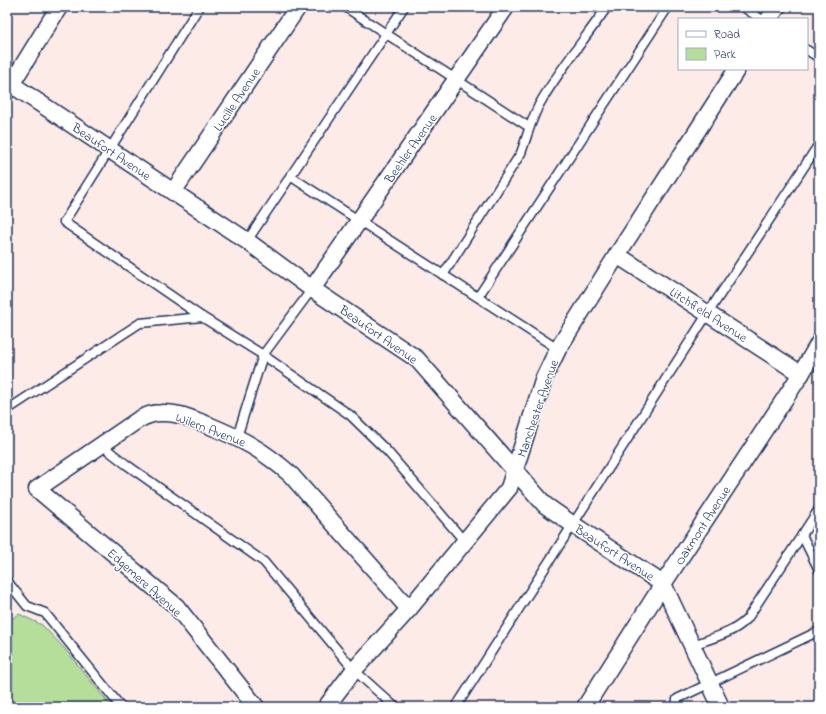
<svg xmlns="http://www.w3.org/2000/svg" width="826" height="714" font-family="'Indie Flower',sans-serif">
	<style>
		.green { fill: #b5de9a; stroke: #68867c }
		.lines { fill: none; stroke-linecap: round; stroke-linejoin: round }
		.service-casing { stroke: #1b2f5e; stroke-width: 11 }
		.minor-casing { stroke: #1b2f5e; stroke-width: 19 }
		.service { stroke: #fff; stroke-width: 8 }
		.minor { stroke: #fff; stroke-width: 16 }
		.labels { text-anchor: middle; stroke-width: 3; stroke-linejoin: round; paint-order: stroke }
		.street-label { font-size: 13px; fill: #1b2f5e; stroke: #fff }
	</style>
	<rect width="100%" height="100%" fill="#fcebe6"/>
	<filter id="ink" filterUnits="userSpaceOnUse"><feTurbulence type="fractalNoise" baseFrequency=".025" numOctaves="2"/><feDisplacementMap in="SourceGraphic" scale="8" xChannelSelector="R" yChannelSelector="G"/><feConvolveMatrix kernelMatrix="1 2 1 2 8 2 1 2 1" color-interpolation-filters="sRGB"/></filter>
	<g filter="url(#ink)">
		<!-- green -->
		<path class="green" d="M19,614L42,625L65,649L112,707H7V622Z"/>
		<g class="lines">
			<!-- service casing -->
			<g class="service-casing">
				<g id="service">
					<path d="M199,7L64,222L202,317L263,355L350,415L387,451L465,542"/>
					<path d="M345,7L529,127"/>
					<path d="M743,7L761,19"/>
					<path d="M807,50L819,58"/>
					<path d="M290,176L558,349"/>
					<path d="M247,241L404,7"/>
					<path d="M443,275L521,153C528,134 532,115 543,98C562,67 586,37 607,7"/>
					<path d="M478,297L668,7"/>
					<path d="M7,410L140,323L202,317"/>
					<path d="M237,437L263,355L312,289"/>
					<path d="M104,444L109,451L127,465L264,562L354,670L395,707"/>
					<path d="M802,535L819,570"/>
					<path d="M7,581L27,606L45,613L121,707"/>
					<path d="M692,645C712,638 732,634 747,619L819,509"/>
					<path d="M456,707L708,313L819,144"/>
					<path d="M676,707L677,699L819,631"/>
				</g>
			</g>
			<!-- minor casing -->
			<g class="minor-casing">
				<g id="minor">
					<path d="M769,19L777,7"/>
					<path d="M11,84L247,241L312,289L417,359L545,505L572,524L663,584L721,707"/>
					<path d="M7,91L59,7"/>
					<path d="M173,192L298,7"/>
					<path d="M617,255L801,374"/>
					<path d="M312,289L506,7"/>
					<path d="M256,707L176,606L37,489L138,420C145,416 153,413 161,413C178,412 192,419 208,425C242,439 263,450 291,475L409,609"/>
					<path d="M326,707L354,670L409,609L509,488L544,378L558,349L617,255L737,69"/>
					<path d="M585,707L663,584L801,374L819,343"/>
				</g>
			</g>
			<!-- service -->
			<use href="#service" class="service"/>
			<!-- minor -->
			<use href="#minor" class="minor"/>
		</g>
	</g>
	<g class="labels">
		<!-- street labels -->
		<g class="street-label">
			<text transform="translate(236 99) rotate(-56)" y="5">Lucille Avenue</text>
			<text transform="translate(410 148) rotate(-55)" y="5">Beehler Avenue</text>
			<text transform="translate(112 151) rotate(34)" y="5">Beaufort Avenue</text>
			<text transform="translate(709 314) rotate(33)" y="5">Litchfield Avenue</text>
			<text transform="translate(379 334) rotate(35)" y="5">Beaufort Avenue</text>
			<text transform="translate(537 408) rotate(-71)" y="5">Manchester Avenue</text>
			<text transform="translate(211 429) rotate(21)" y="5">Wilern Avenue</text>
			<text transform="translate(702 525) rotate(-57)" y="5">Oakmont Avenue</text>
			<text transform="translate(615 552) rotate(33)" y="5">Beaufort Avenue</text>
			<text transform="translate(145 582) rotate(42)" y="5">Edgemere Avenue</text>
		</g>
	</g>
	<!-- margin -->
	<rect width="826" height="714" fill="none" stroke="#fff" stroke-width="24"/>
	<rect x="12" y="12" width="802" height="690" fill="none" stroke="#1b2f5e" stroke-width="1.5" filter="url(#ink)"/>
	<!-- legend -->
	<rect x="678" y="18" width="130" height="52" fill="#ffffff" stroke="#a4acbf"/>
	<rect x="686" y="31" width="20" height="6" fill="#ffffff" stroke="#a4acbf"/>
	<text x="714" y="38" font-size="12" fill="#1b2f5e">Road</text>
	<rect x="686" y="48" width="20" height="12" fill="#b5de9a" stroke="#a4acbf"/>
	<text x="714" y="58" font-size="12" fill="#1b2f5e">Park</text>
</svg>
